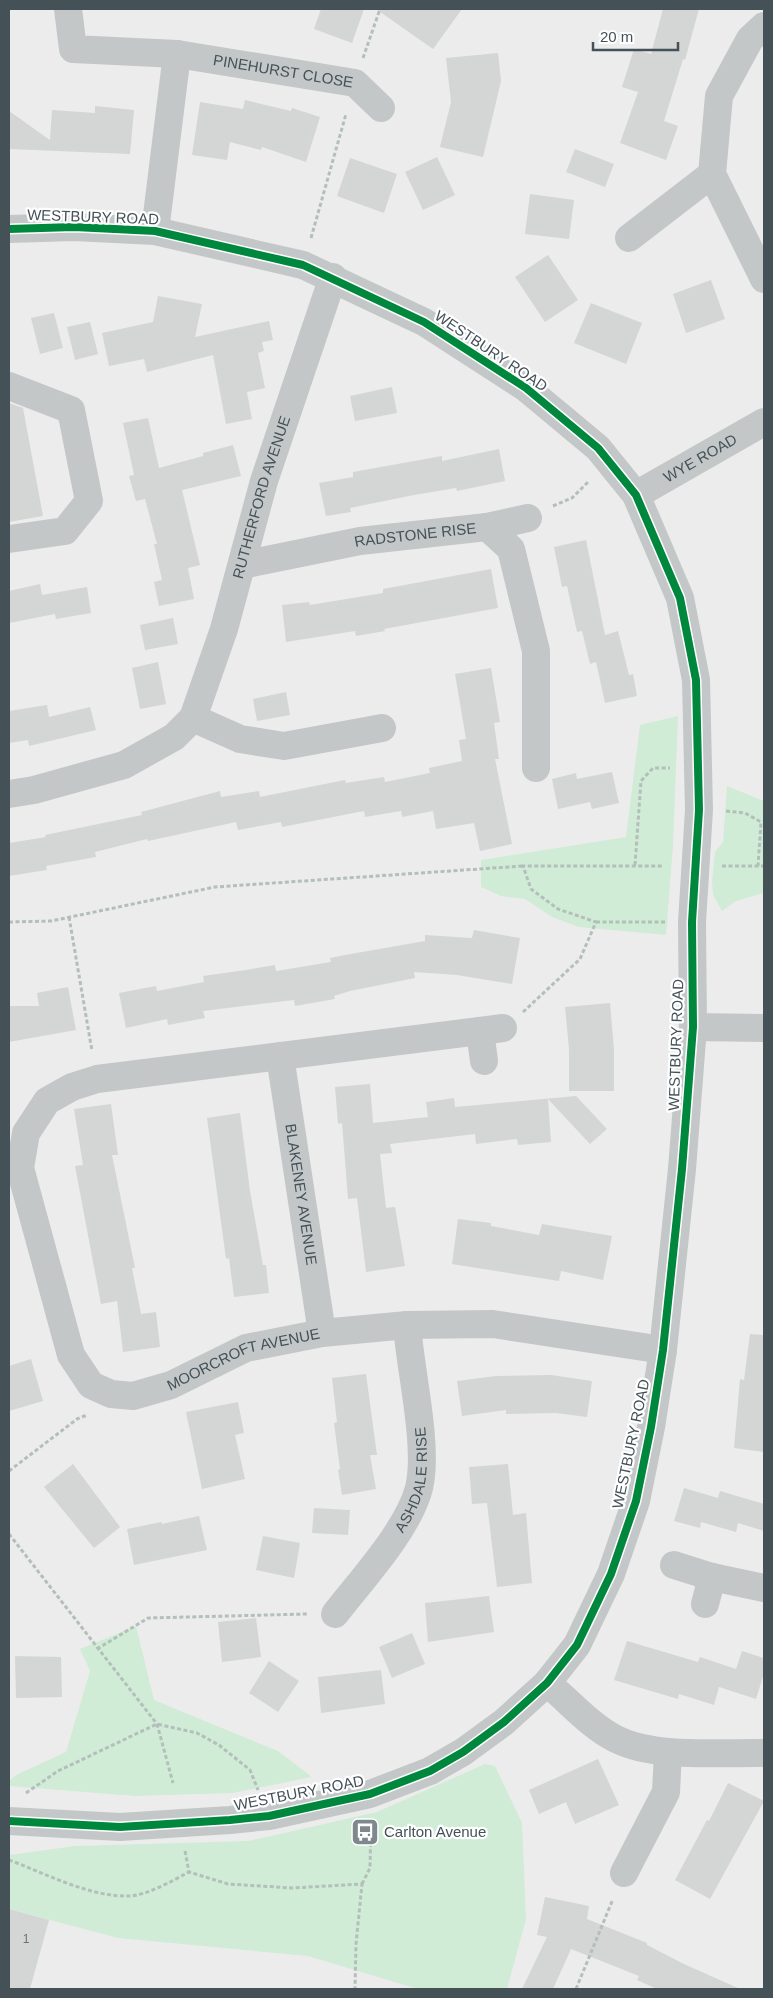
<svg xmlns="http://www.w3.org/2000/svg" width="773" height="1998" font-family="Arial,sans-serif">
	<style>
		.green { fill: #d0ecd6 }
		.building { fill: #d4d5d5 }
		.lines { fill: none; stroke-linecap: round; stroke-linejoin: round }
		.path { stroke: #b3bfba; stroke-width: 3; stroke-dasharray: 4 2.5; stroke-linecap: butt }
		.minor { stroke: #c3c7c8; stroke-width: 28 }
		.cycleway-casing { stroke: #fff; stroke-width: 11 }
		.cycleway { stroke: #00873e; stroke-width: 8 }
		.labels { text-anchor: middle; stroke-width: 4.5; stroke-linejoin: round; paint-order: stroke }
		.number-label { font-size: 12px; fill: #697478 }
		.street-label { font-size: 15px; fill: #445258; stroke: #fff }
		.poi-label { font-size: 15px; fill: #445258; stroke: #fff; text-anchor: start }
	</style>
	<rect width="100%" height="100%" fill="#edecec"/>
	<!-- green -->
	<g class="green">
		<path d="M678,716L673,845L666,935L579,927L552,917L525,899L501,896L481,887V860L626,837L640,725Z"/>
		<path d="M727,786L764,801V893L736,901L722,911L713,895L712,882L715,852L723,842Z"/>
		<path d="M136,1626L154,1700L278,1751L312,1777L233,1793L135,1796L9,1786V1781L16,1775L66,1752L90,1671L80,1649Z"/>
		<path d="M485,1764L495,1766L522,1823L526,1919L507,1989H418L308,1956L118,1938L9,1909V1855L75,1846L248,1841L377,1812Z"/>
	</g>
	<!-- building -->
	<g class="building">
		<path d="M321,9H364L352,43L314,29Z"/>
		<path d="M376,9H462L433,49Z"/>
		<path d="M663,9H699L685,60L683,59L664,121L678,126L666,160L620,143L638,92L622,87L634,49L651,54Z"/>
		<path d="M498,53L501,81L483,157L440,147L451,102L446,58Z"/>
		<path d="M245,100L291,111L292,108L320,117L306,162L262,147L261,150L230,142L227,160L192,155L200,102L243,109Z"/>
		<path d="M95,106L134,110L130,154L9,149V111L50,140L52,110L95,113Z"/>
		<path d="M575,149L614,164L605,187L566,172Z"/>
		<path d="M437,157L455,195L423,210L405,172Z"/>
		<path d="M350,158L397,174L384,213L337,196Z"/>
		<path d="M530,194L574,200L569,239L525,234Z"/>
		<path d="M548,255L578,300L545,322L515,277Z"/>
		<path d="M711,280L725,319L686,333L673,294Z"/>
		<path d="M158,296L202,304L195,337L269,321L273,340L262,342L264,351L258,353L265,388L247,392L252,419L226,424L213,355L147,372L144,359L109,366L102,333L153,322Z"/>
		<path d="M591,303L642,323L626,364L574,343Z"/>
		<path d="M54,313L63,348L40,354L31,318Z"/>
		<path d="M90,322L98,354L75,360L67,327Z"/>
		<path d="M392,387L397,413L355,421L350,396Z"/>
		<path d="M9,403L23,408L43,516L9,522Z"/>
		<path d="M148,418L159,468L203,456V453L233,445L241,476L182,490L200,565L188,568L194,599L159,606L154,582L162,580L154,544H157L145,499L136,501L129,476L134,475L123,423Z"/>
		<path d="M499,449L505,481L457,491L456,488L414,495L350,508L351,512L326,516L319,483L353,477V472L442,456V461Z"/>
		<path d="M586,540L605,635L618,631L629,675L633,674L637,696L605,703L596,662L590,664L582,631L577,632L567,586L562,587L554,547Z"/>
		<path d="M491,569L498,608L384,629L385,631L356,636L355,631L286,642L282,605L309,602L310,605L383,593V589Z"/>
		<path d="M40,584L42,595L87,587L91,613L56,619L55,614L9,623V591Z"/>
		<path d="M173,618L178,644L145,650L140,625Z"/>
		<path d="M158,662L166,704L140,709L132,668Z"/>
		<path d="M491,668L500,722L494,723L499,759H495L512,844L480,851L474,823L436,829L433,811L402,817L401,811L365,817L364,811L282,827L281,822L238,830L236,822L148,841L147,839L95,852L96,857L46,866L47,870L9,876V843L46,837L45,835L142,815L141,812L220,791L221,797L259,791L260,797L345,780L346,783L384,777L385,782L430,773L429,768L462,761L459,740L466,739L455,674Z"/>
		<path d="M286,692L290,715L257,721L253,699Z"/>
		<path d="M47,705L49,717L90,707L96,730L29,746L28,740L9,743V711Z"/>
		<path d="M612,772L619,803L592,809L590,802L558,809L552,779L576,773L577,779Z"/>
		<path d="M474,930L520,938L512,984L457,975L414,972L415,978L350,991L334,996L335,999L295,1006L294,1000L203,1011L205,1018L168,1025L167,1019L126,1028L119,993L156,986L157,991L204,982L203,976L246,970L275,965L276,971L331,962L330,958L345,955L425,941V935L472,938Z"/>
		<path d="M68,987L76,1030L9,1042V1006H39L37,993Z"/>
		<path d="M610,1003L614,1049V1091H569V1049L565,1007Z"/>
		<path d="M370,1084L373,1123L428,1117L426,1102L454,1098L455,1107L576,1096L607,1129L590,1144L548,1099L551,1142L518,1145L517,1139L476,1144L475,1134L390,1144L392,1153L380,1154L386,1208L395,1207L405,1266L366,1272L357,1198L348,1199L342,1123L338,1124L335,1087Z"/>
		<path d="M111,1104L118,1155H112L135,1268H132L141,1314L156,1312L160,1347L123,1352L117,1301L101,1304L75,1166L83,1165L74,1109Z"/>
		<path d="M240,1113L250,1191L263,1265H266L269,1293L234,1297L229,1258L226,1259L207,1118Z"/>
		<path d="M458,1219L491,1223V1226L539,1235L542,1224L612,1236L603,1280L561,1271L559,1281L452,1264Z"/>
		<path d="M750,1334L764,1335V1452L734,1448L740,1379L744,1380Z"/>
		<path d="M31,1359L43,1401L9,1411V1366Z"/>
		<path d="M366,1374L377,1455H370L376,1489L342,1495L338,1470L340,1469L334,1423L337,1422L332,1378Z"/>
		<path d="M551,1375L592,1381L587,1417L556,1413L506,1414V1410L462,1416L457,1381L496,1376Z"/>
		<path d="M238,1402L244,1433L235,1435L245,1479L202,1489L186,1412Z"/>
		<path d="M73,1464L120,1527L94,1548L44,1487Z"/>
		<path d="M508,1464L513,1515L526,1513L532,1583L497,1587L487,1503L472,1504L469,1467Z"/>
		<path d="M684,1488L718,1498L720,1491L764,1504V1531L738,1523L736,1532L701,1522L700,1528L674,1521Z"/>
		<path d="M314,1508L350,1510L348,1535L312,1533Z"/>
		<path d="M199,1516L207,1550L134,1565L127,1529L161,1522L162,1524Z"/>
		<path d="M263,1536L300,1543L294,1578L256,1570Z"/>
		<path d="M489,1596L494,1632L428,1642L425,1603Z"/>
		<path d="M256,1618L261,1657L222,1662L218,1622Z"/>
		<path d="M412,1633L425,1664L392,1678L379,1647Z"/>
		<path d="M627,1641L698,1662L700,1657L736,1669L742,1651L764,1658V1673L756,1699L719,1687L714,1705L679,1694L678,1699L614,1680Z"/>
		<path d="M15,1656L61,1657L62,1697L16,1698Z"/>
		<path d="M269,1661L299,1681L278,1712L249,1693Z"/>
		<path d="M381,1670L385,1704L321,1713L318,1677Z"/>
		<path d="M598,1759L619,1805L575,1824L566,1802L539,1814L529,1790Z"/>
		<path d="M728,1783L764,1801L710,1899L675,1880L707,1820L709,1821Z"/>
		<path d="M545,1897L589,1906L587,1919L647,1943V1945L684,1964L740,1989H657L637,1980L639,1976L571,1949L553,1989H522L547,1937L537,1935Z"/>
		<path d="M9,1909L49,1920L30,1989H9Z"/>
	</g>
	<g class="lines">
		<!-- path -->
		<g class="path">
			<path d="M363,58L380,9"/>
			<path d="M311,238L346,114"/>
			<path d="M553,506L572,498L589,481"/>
			<path d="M726,811L745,813L761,822L758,866"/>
			<path d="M635,865L641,781L653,768H670"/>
			<path d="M722,866H764"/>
			<path d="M69,917L92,1051"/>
			<path d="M9,922L51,921L215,887L523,866"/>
			<path d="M596,922H665"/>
			<path d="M523,1012L580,959L596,922L558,909L531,889L523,866H664"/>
			<path d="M9,1471L77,1419L87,1415"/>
			<path d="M9,1534L157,1724L173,1783"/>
			<path d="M97,1649L148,1618L307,1614"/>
			<path d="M26,1793L58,1771L157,1724L197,1733L219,1745L250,1770L258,1790"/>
			<path d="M185,1851L189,1872L228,1884L292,1888L362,1884L356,1944L355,1989"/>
			<path d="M9,1860C44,1873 90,1897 128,1896C146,1896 172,1881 189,1872"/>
			<path d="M362,1884L370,1868L371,1822"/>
			<path d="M576,1989L613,1899"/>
		</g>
		<!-- minor -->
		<g class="minor">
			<path id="s1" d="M68,9L73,49L177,54L355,83L381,108"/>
			<path d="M764,26L750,39L719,96L712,174L764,279"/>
			<path d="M9,229L74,227L155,231L303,265L424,322L526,388L598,448L636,495L680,598L696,680L699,810L692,922L693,1027L682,1169L663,1350L651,1427L636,1501L611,1574L577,1645L547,1683L504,1722L463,1752L430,1771L370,1794L269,1816L230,1820L120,1827L9,1821"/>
			<path d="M155,231L177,54"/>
			<path d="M629,238L712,174"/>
			<path d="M9,386L71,410L89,501L65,531L9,539"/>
			<path id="s2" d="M636,495L764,422"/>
			<path d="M487,527L528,518"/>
			<path id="s3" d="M242,565L360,541L487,527L511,549L536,651V768"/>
			<path d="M193,718L240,739L284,746L382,728"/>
			<path id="s4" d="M9,794L34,790L124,765L174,737L193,718L224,629L264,481L333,277"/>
			<path d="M693,1027L764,1028"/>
			<path id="s5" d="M503,1028L97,1079L72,1087L47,1101L26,1133L20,1168L71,1355L91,1385L111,1394L133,1396L171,1385L246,1348L322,1333L407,1325L493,1324L663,1350"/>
			<path d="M480,1031L484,1061"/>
			<path id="s6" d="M280,1056L322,1333"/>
			<path d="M674,1565L712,1577"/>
			<path d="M705,1604L712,1577L764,1588"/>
			<path id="s7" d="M335,1614C362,1579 408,1530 419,1488C429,1446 410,1370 407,1325"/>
			<path d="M547,1683C569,1701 590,1726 616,1739C656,1759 720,1752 764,1753"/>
			<path d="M624,1873L666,1792L668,1752"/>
		</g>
		<!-- cycleway casing -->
		<g class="cycleway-casing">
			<path id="cycleway" d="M9,229L74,227L155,231L303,265L424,322L526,388L598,448L636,495L680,598L696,680L699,810L692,922L693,1027L682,1169L663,1350L651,1427L636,1501L611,1574L577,1645L547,1683L504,1722L463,1752L430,1771L370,1794L269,1816L230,1820L120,1827L9,1821"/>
		</g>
		<!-- cycleway -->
		<use href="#cycleway" class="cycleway"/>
	</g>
	<!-- icons -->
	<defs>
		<g id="bus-square" transform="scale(1.4375)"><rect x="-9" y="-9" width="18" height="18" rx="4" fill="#7f888c" stroke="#fff"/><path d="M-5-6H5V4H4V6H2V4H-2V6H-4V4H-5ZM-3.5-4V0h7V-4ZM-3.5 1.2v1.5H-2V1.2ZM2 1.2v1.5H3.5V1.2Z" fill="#fff"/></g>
	</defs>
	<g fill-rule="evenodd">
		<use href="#bus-square" x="365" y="1832"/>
	</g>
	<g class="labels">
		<!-- number labels -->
		<g class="number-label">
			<text x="26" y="1943">1</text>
		</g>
		<!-- street labels -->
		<g class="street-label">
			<text dy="5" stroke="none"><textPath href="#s1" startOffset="252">PINEHURST CLOSE</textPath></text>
			<text transform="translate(93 217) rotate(2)" y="5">WESTBURY ROAD</text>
			<text transform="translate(491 351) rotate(34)" y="5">WESTBURY ROAD</text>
			<text dy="5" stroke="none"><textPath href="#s2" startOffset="74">WYE ROAD</textPath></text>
			<text dy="5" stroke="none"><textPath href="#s4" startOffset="434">RUTHERFORD AVENUE</textPath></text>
			<text dy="5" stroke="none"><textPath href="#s3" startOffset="176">RADSTONE RISE</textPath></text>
			<text transform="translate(676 1045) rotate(-88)" y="5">WESTBURY ROAD</text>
			<text dy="5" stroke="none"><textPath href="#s6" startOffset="140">BLAKENEY AVENUE</textPath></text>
			<text dy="5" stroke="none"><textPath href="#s5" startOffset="929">MOORCROFT AVENUE</textPath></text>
			<text transform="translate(631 1444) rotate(-78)" y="5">WESTBURY ROAD</text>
			<text dy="5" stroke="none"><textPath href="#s7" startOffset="159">ASHDALE RISE</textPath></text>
			<text transform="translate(299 1793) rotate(-11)" y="5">WESTBURY ROAD</text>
		</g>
		<!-- poi labels -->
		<g class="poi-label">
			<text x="384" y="1837">Carlton Avenue</text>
		</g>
	</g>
	<!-- border -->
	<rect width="773" height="1998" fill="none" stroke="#445258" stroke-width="20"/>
	<!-- scale -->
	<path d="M593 42v8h85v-8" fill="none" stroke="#445258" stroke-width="2.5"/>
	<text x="600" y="42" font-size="15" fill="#445258" stroke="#ffffff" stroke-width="4" paint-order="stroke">20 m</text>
</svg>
